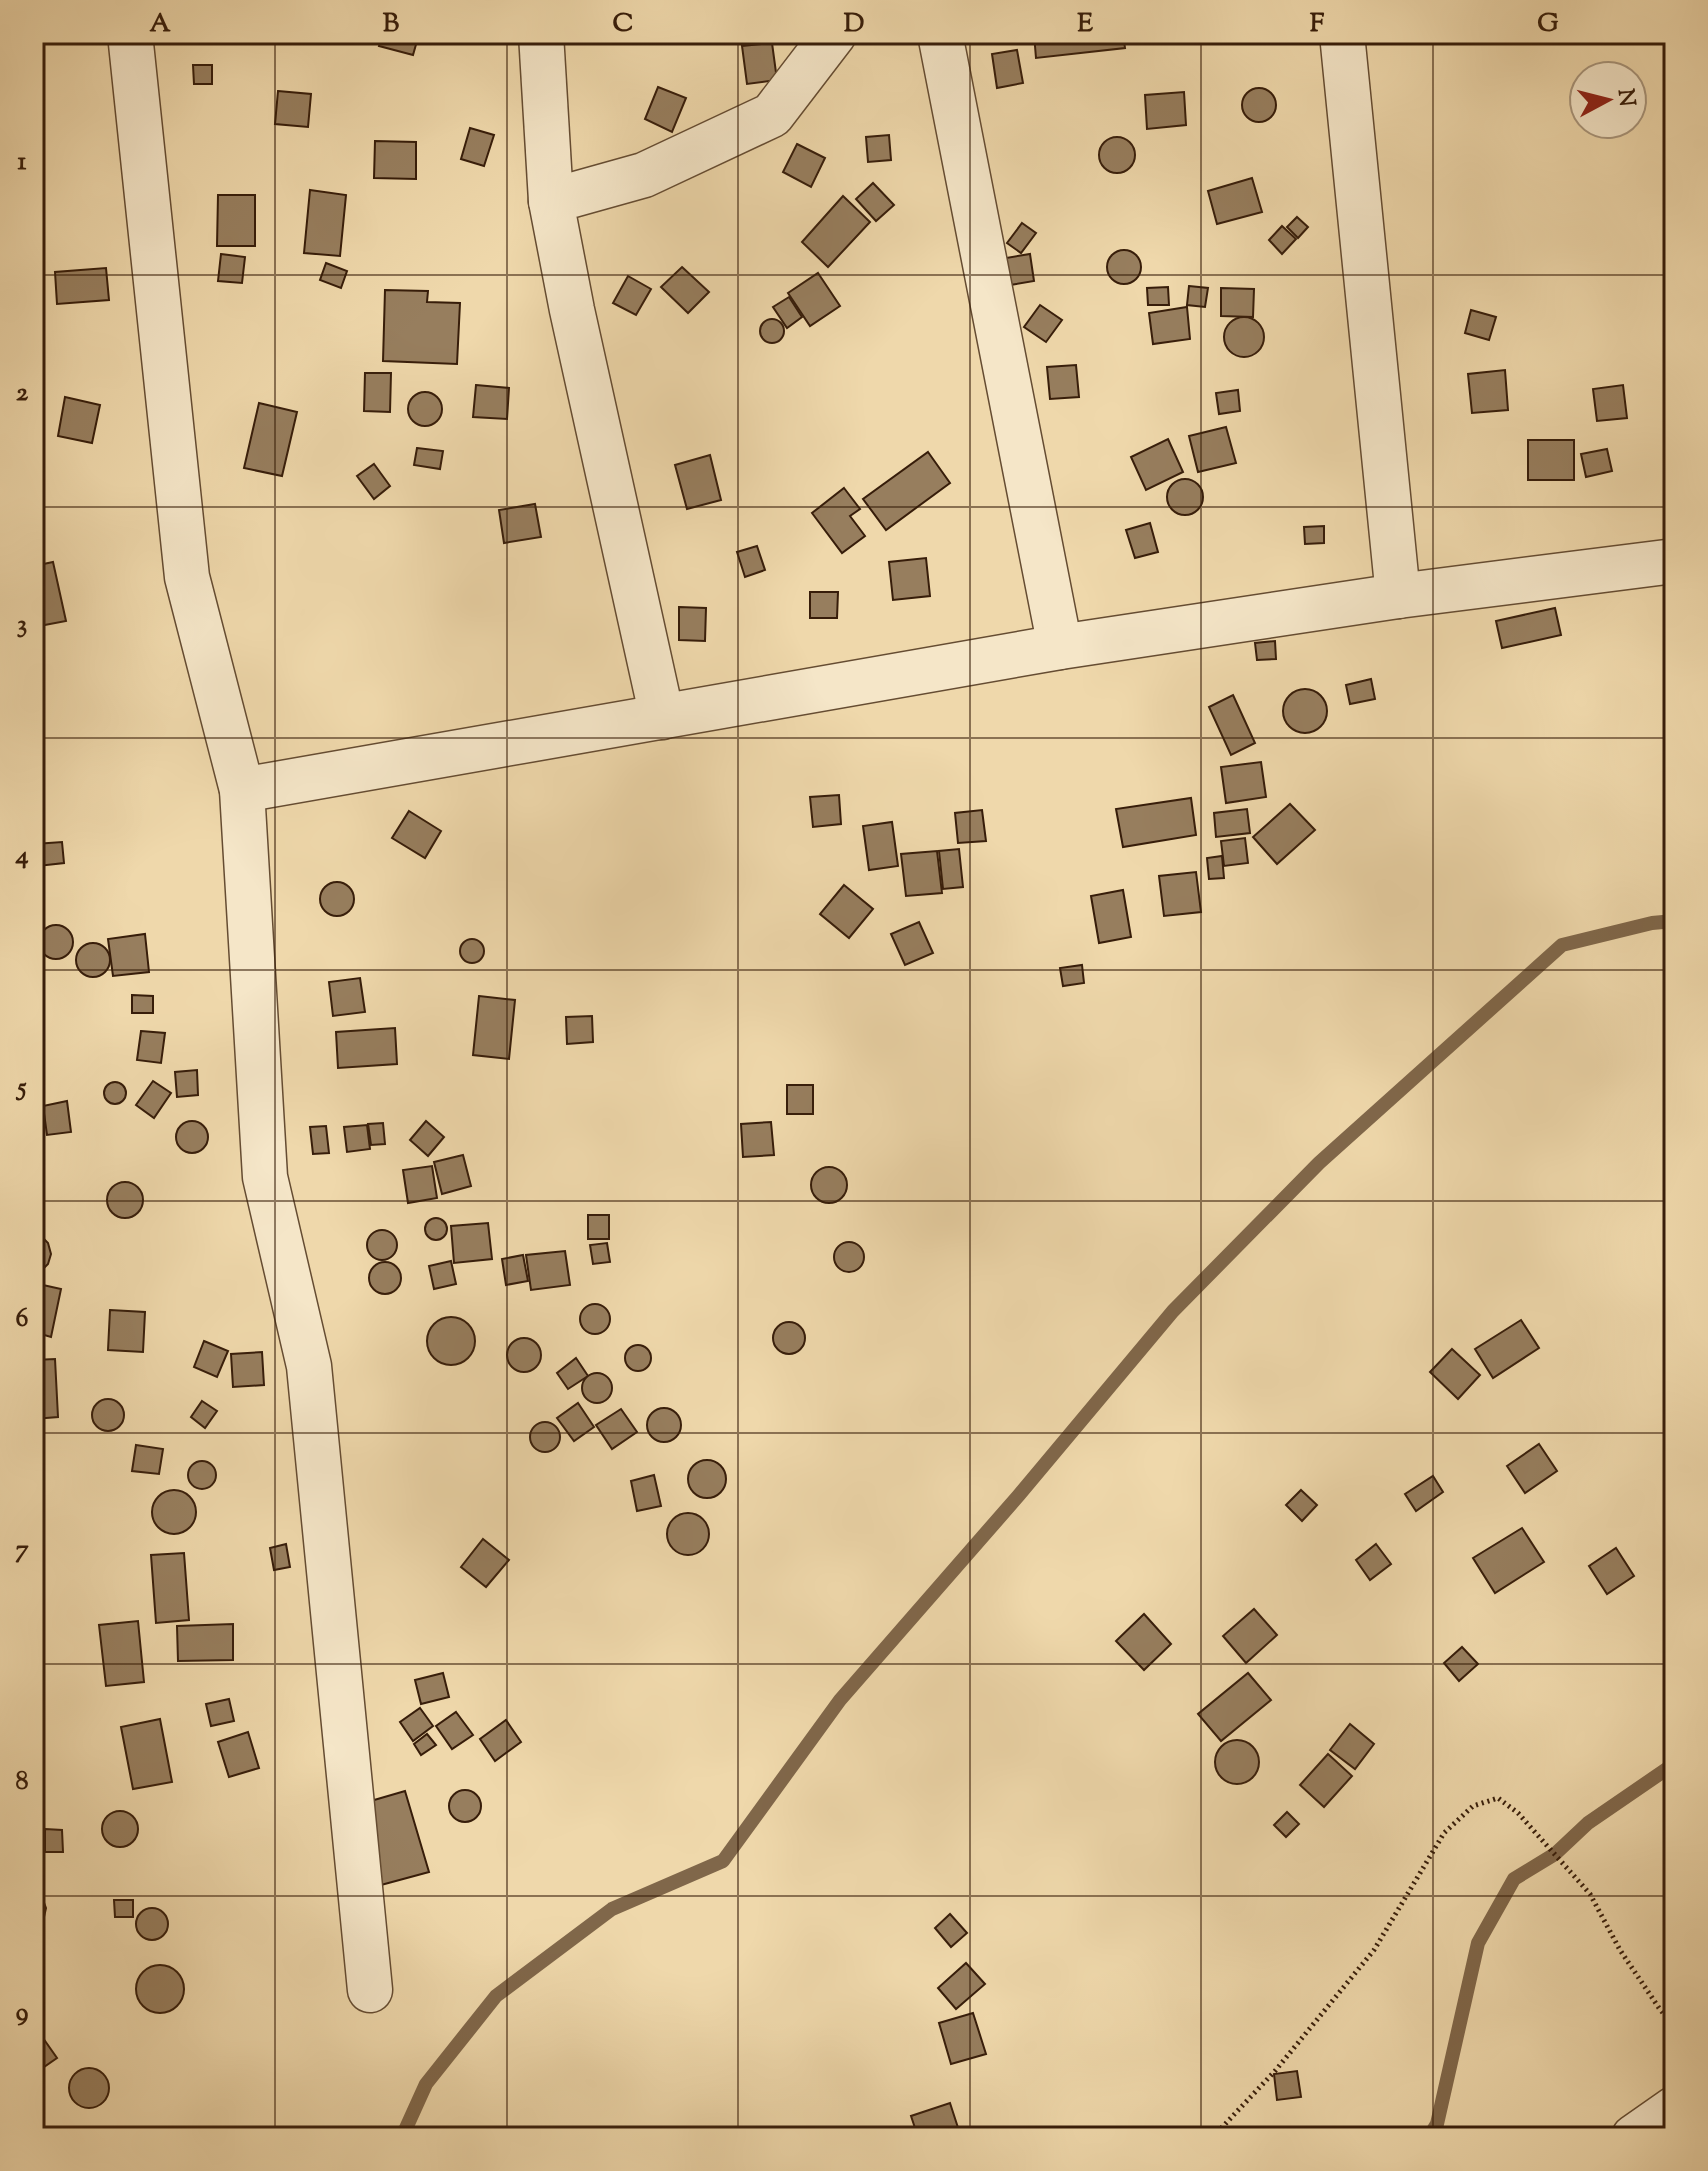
<svg xmlns="http://www.w3.org/2000/svg" width="1708" height="2171" font-family="'Sorts Mill Goudy',serif">
	<style>
		.lines { fill: none; stroke-linecap: round; stroke-linejoin: round }
		.stream { stroke: #80674a; stroke-width: 14 }
		.building { fill: #977e5e; stroke: #371d0a; stroke-width: 2 }
		.street-casing { stroke: #654c32; stroke-width: 47 }
		.path { stroke: #371d0a; stroke-width: 5; stroke-dasharray: 2 4; stroke-linecap: butt }
		.street { stroke: #f5e6c8; stroke-width: 44 }
		.grid { fill: none; stroke: #371d0a; stroke-width: 2; stroke-opacity: 0.55 }
		.neatline { fill: none; stroke: #371d0a; stroke-width: 3 }
		.grid-label { font-size: 26px; text-anchor: middle; font-weight: bold; fill: #371d0a }
	</style>
	<rect width="100%" height="100%" fill="#efd8ab"/>
	<filter id="stains"><feTurbulence type="fractalNoise" baseFrequency=".0025" numOctaves="4"/><feColorMatrix values="0 0 0 0 .2 0 0 0 0 .09 0 0 0 0 .02 0 0 0 .5 -.17"/></filter>
	<radialGradient id="worn" r=".72"><stop offset=".6" stop-color="#630" stop-opacity="0"/><stop offset="1" stop-color="#630" stop-opacity=".3"/></radialGradient>
	<g class="lines">
		<!-- stream -->
		<g class="stream">
			<path d="M402,2137L426,2084L496,1996L612,1909L723,1861L840,1700L1019,1495L1173,1311L1319,1163L1562,945L1652,923L1674,921"/>
			<path d="M1429,2137L1437,2124L1478,1943L1514,1879L1555,1854L1588,1823L1674,1764"/>
		</g>
	</g>
	<!-- building -->
	<g class="building">
		<path d="M383,34H419L413,55L379,46Z"/>
		<path d="M1034,34H1123L1125,48L1036,58Z"/>
		<path d="M1606,34H1637L1631,42L1619,44L1609,40Z"/>
		<path d="M772,43L777,80L747,84L742,46Z"/>
		<path d="M1017,50L1023,83L997,88L992,54Z"/>
		<path d="M193,65H212V84H194Z"/>
		<path d="M658,87L686,98L672,132L645,119Z"/>
		<circle cx="1259" cy="105" r="17"/>
		<path d="M278,91L311,94L308,127L275,124Z"/>
		<path d="M1184,92L1186,125L1147,129L1145,95Z"/>
		<path d="M470,128L494,135L484,166L461,159Z"/>
		<path d="M889,135L891,160L868,162L866,137Z"/>
		<circle cx="1117" cy="155" r="18"/>
		<path d="M375,141L416,142V179L374,178Z"/>
		<path d="M797,144L825,158L811,187L783,172Z"/>
		<path d="M38,160L44,218L34,219V161Z"/>
		<path d="M1252,178L1262,212L1217,224L1208,191Z"/>
		<path d="M873,183L894,205L876,221L856,199Z"/>
		<path d="M310,190L346,195L340,256L304,253Z"/>
		<path d="M218,195H255V246H217Z"/>
		<path d="M843,196L870,222L828,267L802,242Z"/>
		<path d="M1297,217L1308,227L1298,238L1287,227Z"/>
		<path d="M1022,223L1036,233L1021,253L1007,243Z"/>
		<path d="M1282,226L1296,239L1282,254L1269,240Z"/>
		<circle cx="1124" cy="267" r="17"/>
		<path d="M38,253L41,279L34,280V254Z"/>
		<path d="M221,254L245,257L242,283L218,281Z"/>
		<path d="M1030,254L1034,281L1010,285L1006,258Z"/>
		<path d="M326,263L347,271L341,288L320,280Z"/>
		<path d="M682,267L709,292L688,313L661,287Z"/>
		<path d="M106,268L109,300L57,304L55,272Z"/>
		<path d="M818,273L840,306L810,326L788,293Z"/>
		<path d="M628,276L651,289L636,315L613,303Z"/>
		<path d="M1189,286L1208,288L1205,307L1187,305Z"/>
		<path d="M1168,287L1169,305H1148L1147,288Z"/>
		<path d="M1221,288L1254,289L1253,317L1221,316Z"/>
		<path d="M385,290L428,291L427,302L460,303L457,364L383,361Z"/>
		<path d="M789,297L802,317L787,328L773,307Z"/>
		<path d="M1040,305L1062,320L1046,342L1024,327Z"/>
		<path d="M1187,307L1190,339L1153,344L1149,313Z"/>
		<path d="M1471,310L1496,317L1489,340L1465,333Z"/>
		<circle cx="1244" cy="337" r="20"/>
		<circle cx="772" cy="331" r="12"/>
		<path d="M1076,365L1079,397L1050,399L1047,367Z"/>
		<path d="M1505,370L1508,410L1472,413L1468,374Z"/>
		<path d="M365,373H391L390,412L364,411Z"/>
		<path d="M476,385L509,388L507,419L473,417Z"/>
		<path d="M1623,385L1627,418L1597,421L1593,389Z"/>
		<path d="M1238,390L1240,411L1219,414L1216,393Z"/>
		<circle cx="425" cy="409" r="17"/>
		<path d="M65,397L100,405L92,443L58,436Z"/>
		<path d="M259,403L297,412L282,476L244,468Z"/>
		<path d="M1226,427L1236,463L1198,472L1189,436Z"/>
		<path d="M1168,439L1183,472L1146,490L1131,457Z"/>
		<rect x="1528" y="440" width="46" height="40"/>
		<path d="M417,448L443,451L440,469L414,465Z"/>
		<path d="M1607,449L1612,471L1586,477L1581,454Z"/>
		<path d="M928,452L950,483L886,530L863,499Z"/>
		<path d="M710,455L721,500L687,509L675,465Z"/>
		<path d="M374,464L390,486L374,499L357,476Z"/>
		<circle cx="1185" cy="497" r="18"/>
		<path d="M844,488L860,509L850,516L865,536L842,553L812,513Z"/>
		<path d="M535,504L541,537L504,543L499,510Z"/>
		<path d="M1150,523L1158,552L1135,558L1126,530Z"/>
		<path d="M1324,526V543L1305,544L1304,527Z"/>
		<path d="M757,546L765,570L745,577L737,552Z"/>
		<path d="M926,558L930,596L893,600L889,562Z"/>
		<path d="M53,562L66,621L34,627V566Z"/>
		<path d="M810,592H838L837,618H810Z"/>
		<path d="M679,607L706,608L705,641L679,640Z"/>
		<path d="M1555,608L1561,635L1502,648L1496,621Z"/>
		<path d="M1275,641L1276,659L1257,660L1255,643Z"/>
		<path d="M1371,679L1375,699L1350,704L1346,685Z"/>
		<circle cx="1305" cy="711" r="22"/>
		<path d="M1233,695L1255,743L1231,755L1209,707Z"/>
		<path d="M1261,762L1266,797L1226,803L1221,767Z"/>
		<path d="M839,795L841,824L813,827L810,797Z"/>
		<path d="M1191,798L1196,835L1123,847L1116,809Z"/>
		<path d="M1290,804L1315,830L1277,864L1253,837Z"/>
		<path d="M1247,809L1250,833L1216,837L1214,813Z"/>
		<path d="M982,810L986,841L958,843L955,813Z"/>
		<path d="M409,811L441,831L425,858L392,838Z"/>
		<path d="M892,822L898,866L869,870L863,826Z"/>
		<path d="M1245,838L1248,863L1224,866L1221,841Z"/>
		<path d="M62,842L64,863L38,866L35,844Z"/>
		<path d="M959,849L963,887L943,889L939,851Z"/>
		<path d="M937,851L942,893L906,896L901,854Z"/>
		<path d="M1222,856L1224,878L1209,879L1207,858Z"/>
		<path d="M1196,872L1201,912L1164,916L1159,876Z"/>
		<circle cx="337" cy="899" r="17"/>
		<path d="M844,885L873,909L849,938L820,914Z"/>
		<path d="M1123,890L1131,937L1099,943L1091,896Z"/>
		<path d="M919,922L933,953L905,965L891,934Z"/>
		<circle cx="56" cy="942" r="17"/>
		<path d="M145,934L149,972L113,976L108,939Z"/>
		<circle cx="472" cy="951" r="12"/>
		<circle cx="93" cy="960" r="17"/>
		<path d="M1082,965L1084,983L1063,986L1060,968Z"/>
		<path d="M360,978L365,1012L333,1016L329,982Z"/>
		<path d="M132,995L153,996V1013H132Z"/>
		<path d="M479,996L515,1000L509,1059L473,1055Z"/>
		<path d="M592,1016L593,1042L567,1044L566,1017Z"/>
		<path d="M395,1028L397,1064L338,1068L336,1032Z"/>
		<path d="M141,1031L165,1033L161,1063L137,1060Z"/>
		<path d="M197,1070L198,1095L177,1097L175,1072Z"/>
		<path d="M153,1081L171,1093L154,1118L136,1105Z"/>
		<circle cx="115" cy="1093" r="11"/>
		<rect x="787" y="1085" width="26" height="29"/>
		<path d="M67,1101L71,1132L47,1135L43,1106Z"/>
		<circle cx="192" cy="1137" r="16"/>
		<path d="M426,1121L444,1137L428,1156L410,1140Z"/>
		<path d="M771,1122L774,1155L743,1157L741,1124Z"/>
		<path d="M383,1123L385,1144L371,1145L368,1124Z"/>
		<path d="M367,1125L370,1149L347,1152L344,1127Z"/>
		<path d="M326,1126L329,1153L313,1154L310,1127Z"/>
		<path d="M463,1155L471,1186L442,1194L434,1162Z"/>
		<path d="M432,1166L437,1198L408,1203L403,1170Z"/>
		<circle cx="829" cy="1185" r="18"/>
		<circle cx="125" cy="1200" r="18"/>
		<rect x="588" y="1215" width="21" height="24"/>
		<circle cx="436" cy="1229" r="11"/>
		<path d="M488,1223L492,1259L454,1263L451,1226Z"/>
		<circle cx="382" cy="1245" r="15"/>
		<path d="M34,1234L40,1235L48,1243L51,1254L48,1264L40,1272L34,1274Z"/>
		<circle cx="849" cy="1257" r="15"/>
		<path d="M607,1243L610,1262L593,1264L590,1245Z"/>
		<path d="M565,1251L570,1285L531,1290L526,1255Z"/>
		<path d="M523,1255L528,1281L506,1285L502,1259Z"/>
		<path d="M451,1261L456,1284L434,1289L429,1266Z"/>
		<circle cx="385" cy="1278" r="16"/>
		<path d="M34,1283L61,1289L51,1337L34,1332Z"/>
		<circle cx="595" cy="1319" r="15"/>
		<path d="M110,1310L145,1312L143,1352L108,1350Z"/>
		<circle cx="451" cy="1341" r="24"/>
		<path d="M1521,1320L1539,1348L1493,1378L1475,1349Z"/>
		<circle cx="789" cy="1338" r="16"/>
		<circle cx="524" cy="1355" r="17"/>
		<path d="M204,1341L228,1351L217,1377L194,1367Z"/>
		<circle cx="638" cy="1358" r="13"/>
		<path d="M1452,1349L1480,1375L1458,1399L1430,1372Z"/>
		<path d="M262,1352L264,1385L233,1387L231,1354Z"/>
		<path d="M576,1358L588,1376L568,1389L557,1373Z"/>
		<path d="M55,1359L58,1417L34,1419V1360Z"/>
		<circle cx="597" cy="1388" r="15"/>
		<circle cx="108" cy="1415" r="16"/>
		<path d="M202,1401L217,1411L205,1428L191,1417Z"/>
		<path d="M578,1403L594,1427L574,1441L557,1418Z"/>
		<circle cx="664" cy="1425" r="17"/>
		<path d="M621,1409L637,1432L612,1449L596,1425Z"/>
		<circle cx="545" cy="1437" r="15"/>
		<path d="M1539,1444L1557,1471L1525,1493L1507,1466Z"/>
		<path d="M136,1445L163,1449L159,1474L132,1471Z"/>
		<circle cx="707" cy="1479" r="19"/>
		<circle cx="202" cy="1475" r="14"/>
		<path d="M654,1475L661,1506L637,1511L631,1481Z"/>
		<path d="M1433,1476L1443,1492L1416,1511L1405,1494Z"/>
		<path d="M1301,1490L1317,1505L1302,1521L1286,1505Z"/>
		<circle cx="174" cy="1512" r="22"/>
		<circle cx="688" cy="1534" r="21"/>
		<path d="M1522,1528L1544,1562L1495,1593L1473,1558Z"/>
		<path d="M483,1539L509,1560L486,1587L461,1567Z"/>
		<path d="M286,1544L290,1567L274,1570L270,1548Z"/>
		<path d="M1376,1544L1391,1564L1370,1580L1356,1560Z"/>
		<path d="M1616,1548L1634,1576L1607,1594L1589,1566Z"/>
		<path d="M184,1553L189,1620L156,1623L151,1555Z"/>
		<path d="M1254,1609L1277,1635L1246,1663L1223,1636Z"/>
		<path d="M1144,1614L1171,1644L1144,1670L1116,1641Z"/>
		<path d="M138,1621L144,1682L106,1686L99,1625Z"/>
		<path d="M233,1624V1660L178,1661L177,1626Z"/>
		<path d="M1462,1647L1478,1664L1459,1681L1444,1663Z"/>
		<path d="M443,1673L449,1697L421,1704L415,1680Z"/>
		<path d="M1248,1673L1271,1700L1221,1741L1198,1714Z"/>
		<path d="M229,1699L234,1721L211,1726L206,1704Z"/>
		<path d="M420,1708L433,1726L413,1741L400,1722Z"/>
		<path d="M456,1712L473,1735L452,1749L436,1726Z"/>
		<path d="M160,1719L172,1782L133,1789L121,1727Z"/>
		<path d="M506,1720L521,1742L495,1761L480,1739Z"/>
		<path d="M1350,1724L1374,1744L1355,1769L1330,1750Z"/>
		<path d="M248,1732L259,1768L229,1777L218,1742Z"/>
		<path d="M427,1734L436,1745L421,1755L414,1744Z"/>
		<circle cx="1237" cy="1762" r="22"/>
		<path d="M1328,1754L1352,1776L1324,1807L1300,1785Z"/>
		<circle cx="465" cy="1806" r="16"/>
		<path d="M405,1791L429,1872L381,1885L357,1805Z"/>
		<circle cx="120" cy="1829" r="18"/>
		<path d="M1287,1812L1299,1824L1286,1837L1274,1825Z"/>
		<path d="M45,1829L62,1830L63,1852H45Z"/>
		<path d="M34,1895L43,1900L46,1908L44,1917L37,1923H34Z"/>
		<path d="M114,1900H133V1917H115Z"/>
		<circle cx="152" cy="1924" r="16"/>
		<path d="M950,1914L967,1933L951,1947L935,1928Z"/>
		<path d="M966,1963L985,1984L956,2009L938,1988Z"/>
		<circle cx="160" cy="1989" r="24"/>
		<path d="M973,2013L986,2054L951,2064L939,2023Z"/>
		<path d="M43,2038L57,2058L41,2069L34,2059V2043Z"/>
		<circle cx="89" cy="2088" r="20"/>
		<path d="M1297,2071L1301,2097L1277,2100L1274,2074Z"/>
		<path d="M950,2103L961,2137H918L911,2116Z"/>
	</g>
	<g class="lines">
		<!-- street casing -->
		<g class="street-casing">
			<g id="street">
				<path d="M130,34L187,577L242,790L265,1177L309,1366L370,1990"/>
				<path d="M541,34L551,201"/>
				<path d="M940,34L1060,647"/>
				<path d="M1342,34L1398,596"/>
				<path d="M662,717L572,310L551,201L644,175L772,115L834,34"/>
				<path d="M242,790L1060,647L1398,596L1674,561"/>
				<path d="M1634,2137L1674,2109"/>
			</g>
		</g>
		<!-- path -->
		<path class="path" d="M1213,2137L1275,2071L1374,1950L1444,1833L1473,1806L1498,1798L1518,1813L1590,1894L1620,1950L1659,2008L1674,2027"/>
		<!-- street -->
		<use href="#street" class="street"/>
	</g>
	<!-- grid -->
	<path class="grid" d="M275,34V2137M507,34V2137M738,34V2137M970,34V2137M1201,34V2137M1433,34V2137M34,275H1674M34,507H1674M34,738H1674M34,970H1674M34,1201H1674M34,1433H1674M34,1664H1674M34,1896H1674"/>
	<!-- margin -->
	<rect width="1708" height="2171" fill="none" stroke="#efd8ab" stroke-width="88"/>
	<!-- north arrow -->
	<g transform="translate(1608 100) rotate(83)"><circle r="38" fill="#f5e6c8" stroke="#a9967c" stroke-width="2"/>
	<path d="M0-6L14 30L0 20L-14 30Z" fill="#8f2418"/>
	<text y="-12" font-size="22" font-weight="bold" text-anchor="middle" fill="#371d0a">N</text>
	</g>
	<rect x="44" y="44" width="1620" height="2083" class="neatline"/>
	<g class="grid-label">
		<text x="160" y="31">A</text>
		<text x="391" y="31">B</text>
		<text x="623" y="31">C</text>
		<text x="854" y="31">D</text>
		<text x="1085" y="31">E</text>
		<text x="1317" y="31">F</text>
		<text x="1548" y="31">G</text>
		<text x="22" y="169">1</text>
		<text x="22" y="400">2</text>
		<text x="22" y="632">3</text>
		<text x="22" y="863">4</text>
		<text x="22" y="1095">5</text>
		<text x="22" y="1326">6</text>
		<text x="22" y="1557">7</text>
		<text x="22" y="1789">8</text>
		<text x="22" y="2020">9</text>
	</g>
	<rect width="100%" height="100%" filter="url(#stains)"/>
	<rect width="100%" height="100%" fill="url(#worn)"/>
</svg>
